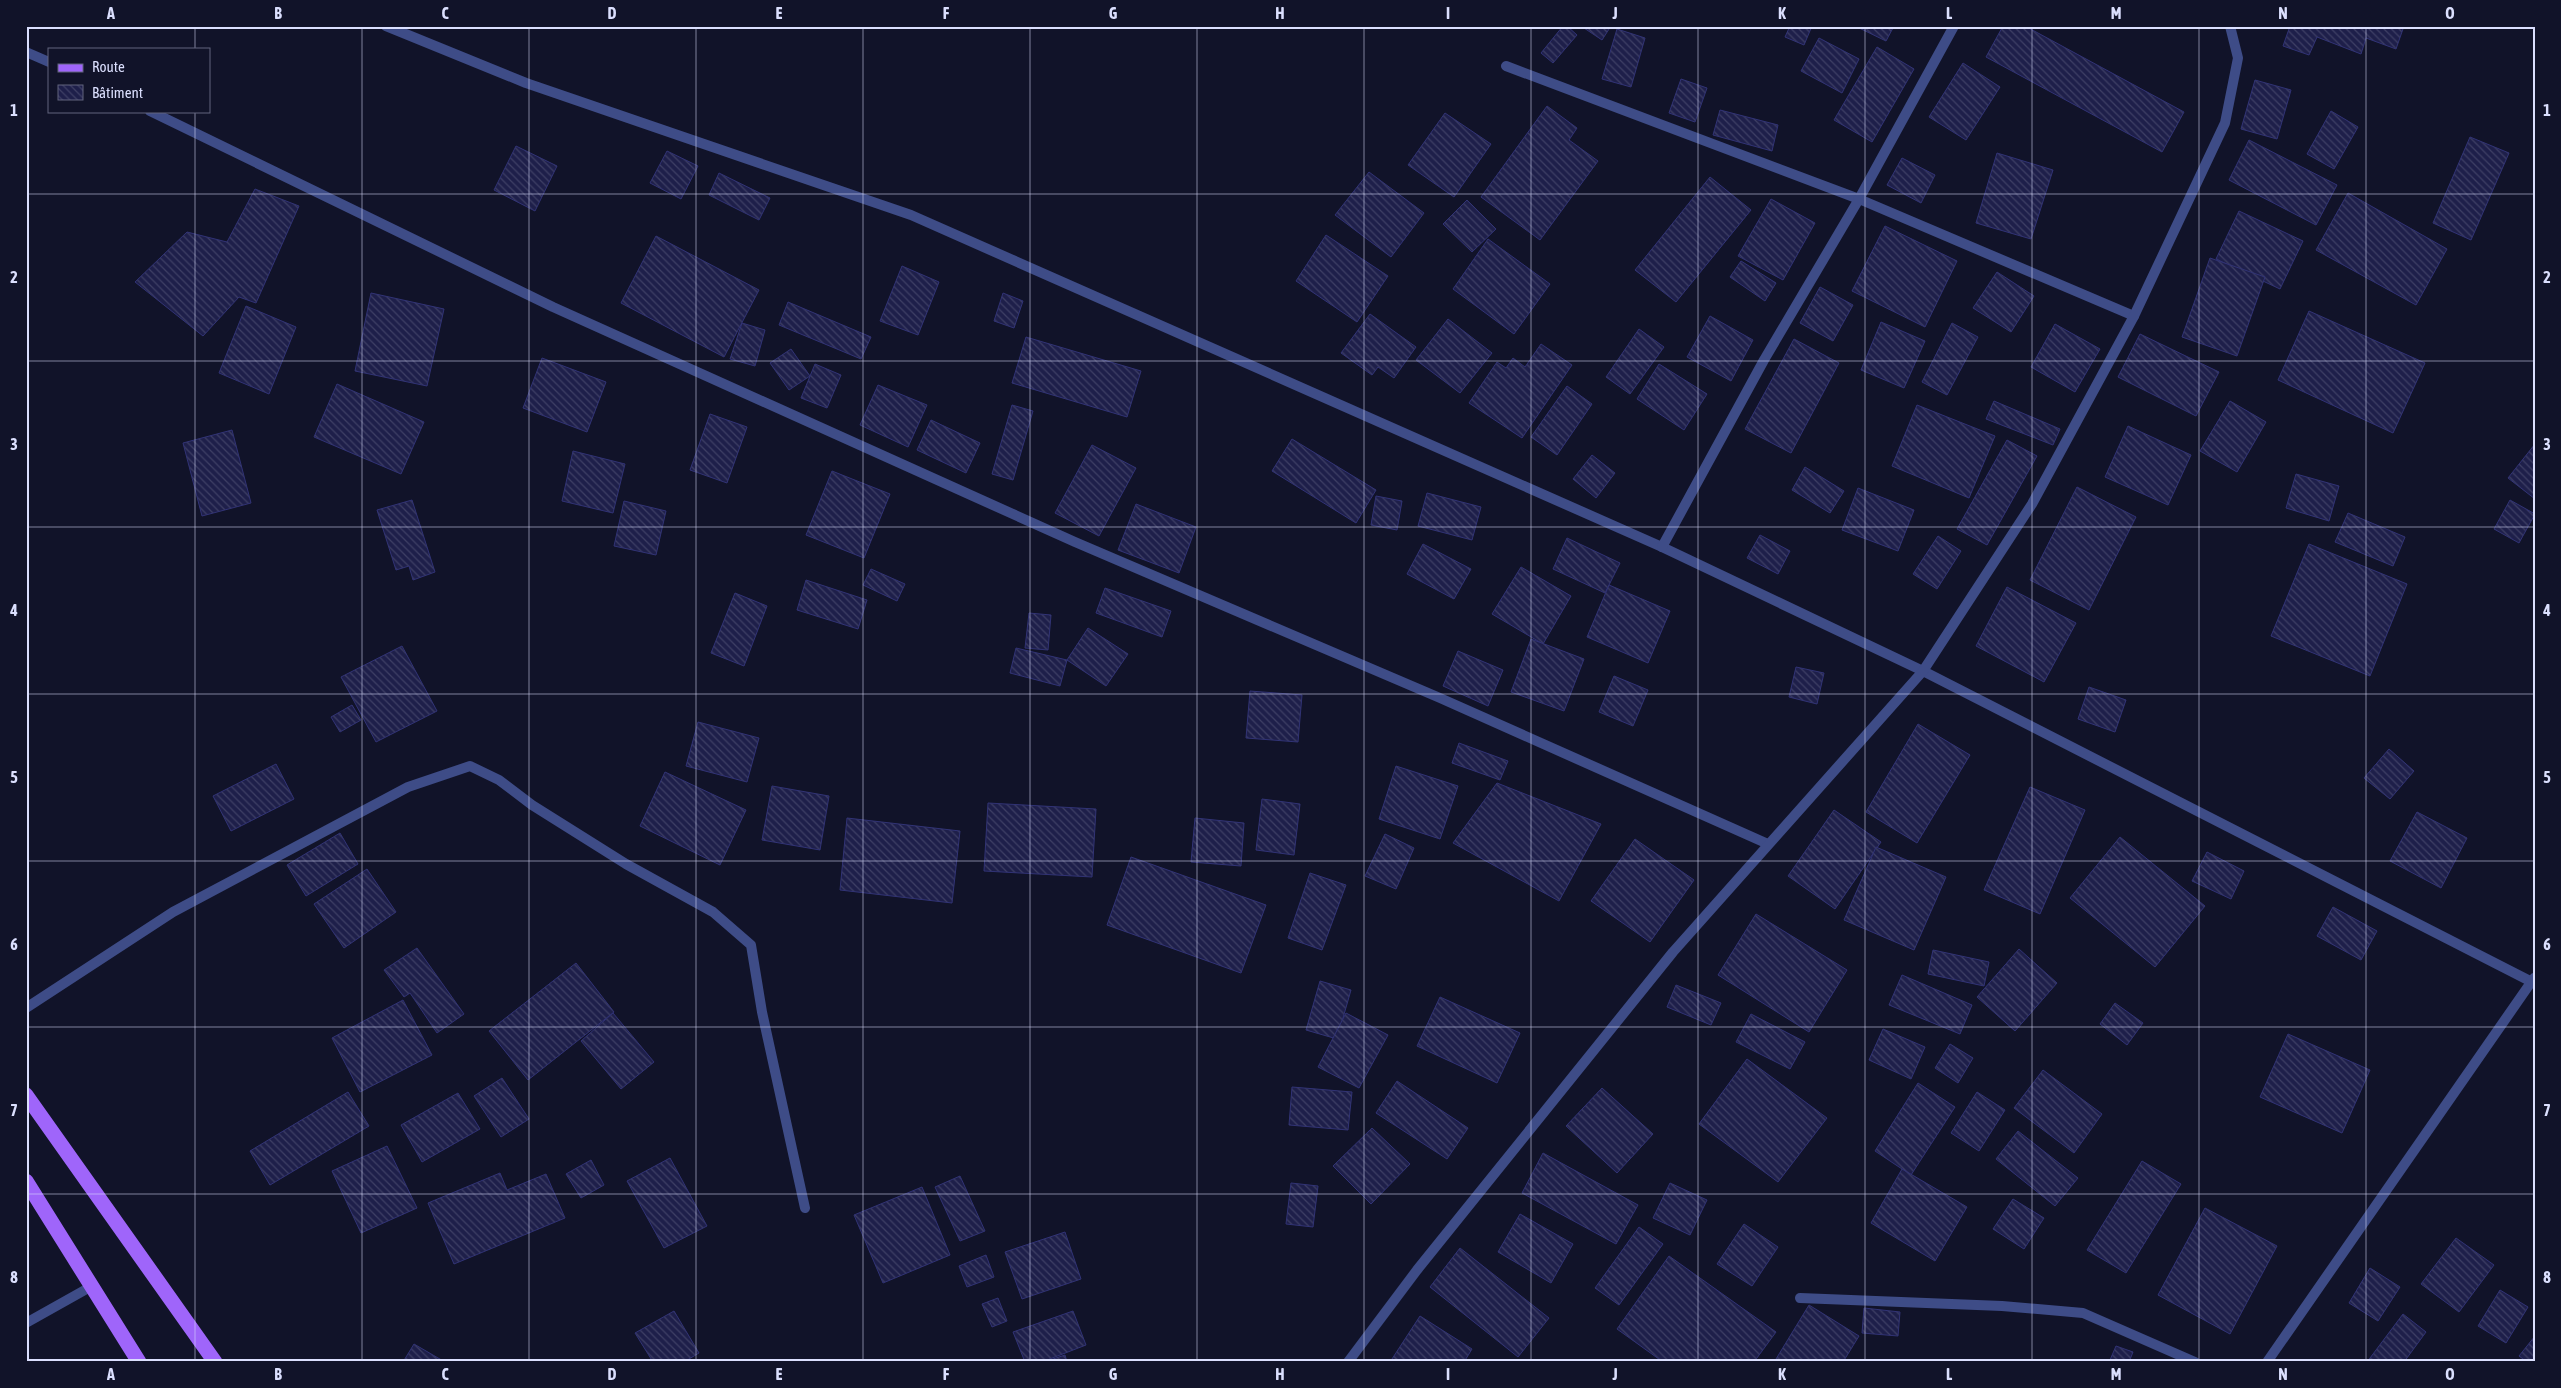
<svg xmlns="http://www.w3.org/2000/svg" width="2561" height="1388" font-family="'Asap Condensed',sans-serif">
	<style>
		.building { fill: url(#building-back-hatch); stroke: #313375 }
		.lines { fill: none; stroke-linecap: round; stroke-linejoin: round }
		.street { stroke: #3e4c87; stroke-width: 10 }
		.primary { stroke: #9f65fa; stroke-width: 15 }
		.grid { fill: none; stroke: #dbdffe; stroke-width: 1; stroke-opacity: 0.55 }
		.neatline { fill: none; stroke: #dbdffe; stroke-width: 2 }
		.grid-label { font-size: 16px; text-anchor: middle; font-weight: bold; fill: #dbdffe }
	</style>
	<defs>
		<pattern id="building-back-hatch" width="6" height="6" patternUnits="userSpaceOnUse" patternTransform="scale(1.25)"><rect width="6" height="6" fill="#1e1f4a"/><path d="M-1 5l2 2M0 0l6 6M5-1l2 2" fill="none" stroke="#3e3f65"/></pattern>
	</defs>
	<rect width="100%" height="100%" fill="#111329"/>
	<!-- building -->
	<g class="building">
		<path d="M1563,26H1567L1577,35L1553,63L1541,53Z"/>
		<path d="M1581,26H1611L1602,40Z"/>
		<path d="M1790,26H1812L1804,45L1785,37Z"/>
		<path d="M1855,26H1894L1886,41Z"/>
		<path d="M2003,26H2025L2184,112L2162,152L1986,57Z"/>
		<path d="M2290,26H2404L2396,49L2366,38L2361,54L2317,37L2309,55L2283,46Z"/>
		<path d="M1617,29L1645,38L1631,87L1602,79Z"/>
		<path d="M1819,38L1859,59L1842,93L1801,71Z"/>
		<path d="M1877,47L1914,69L1872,142L1834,120Z"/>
		<path d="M1963,63L2000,87L1966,140L1929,117Z"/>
		<path d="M1681,79L1707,88L1695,122L1669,113Z"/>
		<path d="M2255,80L2291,90L2277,139L2241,129Z"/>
		<path d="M1547,106L1577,128L1569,140L1598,161L1540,240L1481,197Z"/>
		<path d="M1720,110L1778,125L1772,151L1713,135Z"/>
		<path d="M2331,111L2358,127L2334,169L2307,154Z"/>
		<path d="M1445,113L1491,144L1454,197L1408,165Z"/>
		<path d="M2470,137L2509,153L2471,240L2433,223Z"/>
		<path d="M2249,140L2337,185L2316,225L2229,180Z"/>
		<path d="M516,146L557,166L535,211L494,190Z"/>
		<path d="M667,151L698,166L681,199L650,183Z"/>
		<path d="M1997,153L2053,170L2031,239L1976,223Z"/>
		<path d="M1902,158L1935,175L1921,203L1887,185Z"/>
		<path d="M1369,172L1424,213L1391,257L1335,215Z"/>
		<path d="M719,173L770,198L759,220L709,195Z"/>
		<path d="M1710,177L1751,210L1676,302L1635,270Z"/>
		<path d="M255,189L299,206L256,303L239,297L203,336L135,282L187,232L227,242Z"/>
		<path d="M2348,193L2447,249L2416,305L2316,250Z"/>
		<path d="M1771,199L1815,223L1783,280L1738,256Z"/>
		<path d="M1467,200L1496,229L1472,252L1443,224Z"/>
		<path d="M2239,211L2303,241L2280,289L2216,259Z"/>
		<path d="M1885,226L1957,261L1925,327L1852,291Z"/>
		<path d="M1326,235L1388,276L1357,322L1296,281Z"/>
		<path d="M656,236L759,290L724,357L621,303Z"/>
		<path d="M1488,239L1550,284L1514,334L1453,289Z"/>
		<path d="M2210,258L2265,277L2237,356L2182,337Z"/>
		<path d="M1741,261L1776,283L1765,301L1730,277Z"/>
		<path d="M902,266L939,282L918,335L880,321Z"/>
		<path d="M1997,272L2034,296L2011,332L1973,308Z"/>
		<path d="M1820,287L1853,305L1833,341L1800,323Z"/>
		<path d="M371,293L444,309L427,386L355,371Z"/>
		<path d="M1003,293L1023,301L1014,328L994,321Z"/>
		<path d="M788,302L871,337L861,359L779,325Z"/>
		<path d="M246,306L296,327L269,394L219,373Z"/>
		<path d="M2309,311L2425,363L2393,433L2278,380Z"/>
		<path d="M1370,314L1416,347L1394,378L1378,367L1372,375L1341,353Z"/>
		<path d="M1710,316L1753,340L1731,381L1687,357Z"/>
		<path d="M1448,319L1492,353L1460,393L1416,360Z"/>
		<path d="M1881,322L1925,341L1904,388L1861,370Z"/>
		<path d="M742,323L765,330L755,366L730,359Z"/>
		<path d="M1952,323L1978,337L1947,395L1922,382Z"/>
		<path d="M2055,324L2100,349L2075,392L2031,367Z"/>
		<path d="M1639,329L1664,347L1630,394L1606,377Z"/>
		<path d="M2140,334L2219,372L2196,416L2118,377Z"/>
		<path d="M1026,337L1141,371L1127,417L1012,383Z"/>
		<path d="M1794,339L1839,363L1791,453L1745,429Z"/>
		<path d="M1541,344L1572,365L1522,438L1469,403L1497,362L1506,368L1513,358L1525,367Z"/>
		<path d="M791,349L810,376L789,390L770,363Z"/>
		<path d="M542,358L606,382L587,432L523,408Z"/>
		<path d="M815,364L841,375L827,408L801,398Z"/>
		<path d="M1659,364L1707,394L1684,430L1637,399Z"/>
		<path d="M337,384L424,422L401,474L314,437Z"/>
		<path d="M878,385L927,405L908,447L860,425Z"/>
		<path d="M1567,386L1592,404L1557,455L1531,437Z"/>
		<path d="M1994,401L2060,429L2053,445L1986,419Z"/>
		<path d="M2230,401L2266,422L2237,472L2200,451Z"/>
		<path d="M1012,405L1033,411L1013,480L992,474Z"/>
		<path d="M1917,405L1995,436L1969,498L1892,466Z"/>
		<path d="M710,414L747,427L727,483L690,470Z"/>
		<path d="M931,420L980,443L966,473L917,450Z"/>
		<path d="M2128,426L2191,455L2168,505L2105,477Z"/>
		<path d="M232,430L251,503L202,516L183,443Z"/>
		<path d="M1292,439L1376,490L1356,523L1272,471Z"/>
		<path d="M2007,440L2037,456L1987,545L1957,529Z"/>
		<path d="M2535,444V499L2508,478Z"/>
		<path d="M1092,445L1136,468L1099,536L1055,513Z"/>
		<path d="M573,451L625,464L613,513L562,501Z"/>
		<path d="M1592,455L1615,473L1596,498L1573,479Z"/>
		<path d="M1805,467L1844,491L1830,513L1792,490Z"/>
		<path d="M832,471L890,494L864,558L806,535Z"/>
		<path d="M2296,474L2339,486L2329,521L2286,508Z"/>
		<path d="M2077,487L2136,517L2089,610L2030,580Z"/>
		<path d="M1858,488L1914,510L1898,551L1842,530Z"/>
		<path d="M1427,493L1481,507L1472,540L1418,526Z"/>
		<path d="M1376,496L1402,501L1397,530L1371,525Z"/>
		<path d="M412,500L435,572L413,580L409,566L396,570L377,510Z"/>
		<path d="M2510,500L2535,514L2519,543L2494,529Z"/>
		<path d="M624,501L666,511L656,555L614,546Z"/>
		<path d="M1136,504L1196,527L1179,573L1118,550Z"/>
		<path d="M2348,513L2405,537L2393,566L2335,542Z"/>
		<path d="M1760,535L1790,551L1778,574L1747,558Z"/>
		<path d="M1938,536L1961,551L1937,589L1913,574Z"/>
		<path d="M1567,538L1620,563L1605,593L1553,569Z"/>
		<path d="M1423,544L1471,569L1454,599L1407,574Z"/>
		<path d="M2309,544L2407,584L2370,676L2271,636Z"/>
		<path d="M1521,567L1571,596L1543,644L1492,614Z"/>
		<path d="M871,569L905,584L897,601L863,585Z"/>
		<path d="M806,580L867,600L858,629L797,610Z"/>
		<path d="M1609,585L1670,611L1648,663L1587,637Z"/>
		<path d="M2007,587L2076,623L2044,682L1976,646Z"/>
		<path d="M1105,588L1171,611L1162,637L1096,613Z"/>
		<path d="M735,593L767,606L744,666L711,653Z"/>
		<path d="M1029,613L1051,615L1048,650L1025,648Z"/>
		<path d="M1088,628L1128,654L1106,686L1067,660Z"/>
		<path d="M1531,639L1584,659L1564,711L1511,692Z"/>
		<path d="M402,646L437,711L376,742L341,677Z"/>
		<path d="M1016,648L1067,660L1060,686L1010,673Z"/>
		<path d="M1458,651L1503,670L1488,706L1443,686Z"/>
		<path d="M1796,667L1824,673L1817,704L1789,697Z"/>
		<path d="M1614,676L1648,690L1633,726L1599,712Z"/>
		<path d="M2089,687L2126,700L2115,732L2078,719Z"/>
		<path d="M1250,691L1302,695L1298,742L1246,738Z"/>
		<path d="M352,705L361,720L340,732L331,717Z"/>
		<path d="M698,722L759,738L747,782L686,766Z"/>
		<path d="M1918,724L1970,755L1917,843L1866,812Z"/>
		<path d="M1459,743L1508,761L1500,780L1452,763Z"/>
		<path d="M2389,749L2414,771L2390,799L2364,778Z"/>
		<path d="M276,764L294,799L231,831L213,796Z"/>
		<path d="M1396,766L1458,786L1440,839L1379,819Z"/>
		<path d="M665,772L746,810L720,865L640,826Z"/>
		<path d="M1497,783L1601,824L1559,901L1453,843Z"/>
		<path d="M772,786L829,796L820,850L762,840Z"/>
		<path d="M2030,787L2085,810L2040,914L1984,890Z"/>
		<path d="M1262,799L1300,804L1294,855L1256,850Z"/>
		<path d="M988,803L1096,809L1092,877L984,871Z"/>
		<path d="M1834,810L1881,842L1835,909L1788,876Z"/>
		<path d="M2417,812L2467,838L2441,888L2390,861Z"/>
		<path d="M847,818L960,831L952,903L840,890Z"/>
		<path d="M1195,818L1244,823L1241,866L1191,862Z"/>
		<path d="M340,833L358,864L306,896L287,865Z"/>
		<path d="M1385,834L1414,848L1396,889L1365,876Z"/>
		<path d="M2120,837L2205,906L2155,967L2070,898Z"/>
		<path d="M1635,839L1694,880L1650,942L1591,901Z"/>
		<path d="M1876,847L1946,877L1914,950L1844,920Z"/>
		<path d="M2207,852L2244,871L2231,899L2192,881Z"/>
		<path d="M1131,857L1266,905L1241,973L1107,925Z"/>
		<path d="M367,869L396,912L344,948L314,904Z"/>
		<path d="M1310,873L1346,885L1322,950L1288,938Z"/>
		<path d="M2333,907L2377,931L2361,960L2317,936Z"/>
		<path d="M1756,914L1847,970L1809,1032L1718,975Z"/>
		<path d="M417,948L464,1014L437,1033L410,993L404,997L384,970Z"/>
		<path d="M2019,949L2057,983L2015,1031L1977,997Z"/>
		<path d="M1933,950L1989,962L1984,986L1928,974Z"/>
		<path d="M576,963L614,1012L528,1080L489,1031Z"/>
		<path d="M1902,975L1972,1005L1960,1034L1889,1005Z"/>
		<path d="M1320,981L1351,990L1337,1039L1306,1030Z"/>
		<path d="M1676,985L1721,1003L1711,1025L1667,1007Z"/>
		<path d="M1440,997L1520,1033L1497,1083L1417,1046Z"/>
		<path d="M403,1000L432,1055L360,1092L332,1038Z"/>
		<path d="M2115,1003L2143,1023L2127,1045L2100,1024Z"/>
		<path d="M613,1013L654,1062L621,1089L581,1041Z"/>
		<path d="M1346,1013L1388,1035L1359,1088L1318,1067Z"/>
		<path d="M1751,1014L1805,1042L1790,1069L1736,1042Z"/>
		<path d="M1883,1029L1925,1047L1911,1079L1869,1060Z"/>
		<path d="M2288,1034L2370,1070L2342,1133L2260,1097Z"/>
		<path d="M1950,1044L1973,1058L1958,1083L1935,1068Z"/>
		<path d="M1747,1059L1827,1118L1778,1182L1699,1124Z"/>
		<path d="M2043,1070L2102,1114L2074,1153L2014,1108Z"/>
		<path d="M502,1078L529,1119L501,1137L474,1096Z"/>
		<path d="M1397,1081L1468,1128L1447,1159L1376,1113Z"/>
		<path d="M1918,1083L1955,1107L1911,1175L1875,1151Z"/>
		<path d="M1292,1087L1352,1092L1348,1130L1289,1125Z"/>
		<path d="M1602,1088L1653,1134L1617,1173L1566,1126Z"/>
		<path d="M348,1092L369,1126L270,1185L250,1151Z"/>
		<path d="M1977,1092L2005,1110L1979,1151L1951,1133Z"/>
		<path d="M458,1093L480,1129L422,1162L401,1125Z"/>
		<path d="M1372,1128L1410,1164L1371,1204L1333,1166Z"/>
		<path d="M2018,1131L2078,1178L2055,1206L1996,1159Z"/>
		<path d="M387,1146L417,1208L361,1233L332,1171Z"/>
		<path d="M1543,1153L1638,1205L1616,1244L1522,1193Z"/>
		<path d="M670,1158L707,1226L664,1248L627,1181Z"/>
		<path d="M591,1160L604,1185L581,1198L566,1174Z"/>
		<path d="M2142,1161L2181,1184L2126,1273L2087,1250Z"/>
		<path d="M1902,1169L1967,1207L1935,1261L1871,1223Z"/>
		<path d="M500,1173L507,1190L546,1174L565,1218L454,1264L428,1203Z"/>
		<path d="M960,1176L985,1231L960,1241L935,1187Z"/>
		<path d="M1291,1183L1318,1186L1313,1227L1286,1224Z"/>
		<path d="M1670,1183L1707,1200L1690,1235L1653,1218Z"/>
		<path d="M922,1187L950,1255L883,1283L854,1215Z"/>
		<path d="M2013,1199L2044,1218L2024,1249L1993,1229Z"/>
		<path d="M2205,1208L2277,1246L2230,1334L2158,1295Z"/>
		<path d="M1520,1214L1573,1244L1551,1283L1498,1252Z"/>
		<path d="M1744,1224L1778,1247L1752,1286L1717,1264Z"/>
		<path d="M1639,1227L1663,1244L1619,1305L1595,1288Z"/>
		<path d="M1065,1232L1081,1279L1022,1299L1005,1252Z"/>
		<path d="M2456,1238L2494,1265L2459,1312L2421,1284Z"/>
		<path d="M1460,1248L1549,1318L1518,1357L1430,1287Z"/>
		<path d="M986,1255L994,1277L967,1287L959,1266Z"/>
		<path d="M1669,1256L1776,1332L1754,1362H1663L1617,1329Z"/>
		<path d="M2370,1268L2400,1287L2378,1321L2349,1303Z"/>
		<path d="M2500,1290L2528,1307L2506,1343L2478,1326Z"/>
		<path d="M998,1298L1007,1321L992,1327L982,1304Z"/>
		<path d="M1809,1305L1859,1336L1843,1362H1780L1776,1359Z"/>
		<path d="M1864,1308L1900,1312L1898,1336L1862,1333Z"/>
		<path d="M674,1311L699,1353L684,1362H653L635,1333Z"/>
		<path d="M1073,1311L1086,1345L1042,1362H1025L1013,1332Z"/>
		<path d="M2403,1314L2426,1332L2404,1362H2367Z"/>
		<path d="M1420,1316L1472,1349L1464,1362H1390Z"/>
		<path d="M2535,1336V1362H2527L2519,1356Z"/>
		<path d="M414,1344L445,1362H403Z"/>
		<path d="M2116,1346L2133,1352L2129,1362L2110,1360Z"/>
		<path d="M1065,1355L1067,1362H1044Z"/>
	</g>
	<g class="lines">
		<!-- street -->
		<g class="street">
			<path d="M386,26L526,83L911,215L1662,547L1923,671L2532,982"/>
			<path d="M26,52L49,62"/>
			<path d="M1506,66L1859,199L2134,316"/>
			<path d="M150,111L553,307L1075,542L1440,698L1768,844"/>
			<path d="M1662,547L1764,360L1859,199L1954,26"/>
			<path d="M26,1008L173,912L408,787L470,766L499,780L532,805L626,864L713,912L751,945L762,1012L805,1208"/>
			<path d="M1800,1298L2002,1306L2083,1313L2195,1362"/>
			<path d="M26,1323L92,1286"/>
			<path d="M1348,1362L1417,1270L1673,952L1923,671L2032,504L2134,316L2225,123L2238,58L2230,26"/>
			<path d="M2267,1362L2534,978"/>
		</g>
		<!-- primary -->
		<g class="primary">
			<path d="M26,1095L215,1362"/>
			<path d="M26,1181L139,1362"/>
		</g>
	</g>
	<!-- grid -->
	<path class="grid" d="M195,26V49M362,26V1362M529,26V1362M696,26V1362M863,26V1362M1030,26V1362M1197,26V1362M1364,26V1362M1531,26V1362M1698,26V1362M1865,26V1362M2032,26V1362M2199,26V1362M2366,26V1362M195,111V1362M26,194H2535M26,361H2535M26,527H2535M26,694H2535M26,861H2535M26,1027H2535M26,1194H2535"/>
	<!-- border -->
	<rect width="2561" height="1388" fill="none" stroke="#111329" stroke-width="55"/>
	<!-- legend -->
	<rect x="48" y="48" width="162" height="65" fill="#111329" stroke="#62657e"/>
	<rect x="58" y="64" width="25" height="8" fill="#9f65fa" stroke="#62657e"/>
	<text x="92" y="72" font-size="15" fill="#dbdffe">Route</text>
	<rect x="58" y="85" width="25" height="15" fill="url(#building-back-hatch)" stroke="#62657e"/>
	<text x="92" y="98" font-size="15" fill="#dbdffe">Bâtiment</text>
	<rect x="28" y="28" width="2506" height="1332" class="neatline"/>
	<g class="grid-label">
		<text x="111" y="19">A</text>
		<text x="278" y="19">B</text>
		<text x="445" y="19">C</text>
		<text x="612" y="19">D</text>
		<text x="779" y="19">E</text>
		<text x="946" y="19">F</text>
		<text x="1113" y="19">G</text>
		<text x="1280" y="19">H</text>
		<text x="1448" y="19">I</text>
		<text x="1615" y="19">J</text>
		<text x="1782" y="19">K</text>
		<text x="1949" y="19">L</text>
		<text x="2116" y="19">M</text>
		<text x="2283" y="19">N</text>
		<text x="2450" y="19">O</text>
		<text x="14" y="116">1</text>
		<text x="2547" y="116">1</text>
		<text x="14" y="283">2</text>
		<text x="2547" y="283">2</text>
		<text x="14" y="450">3</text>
		<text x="2547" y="450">3</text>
		<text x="14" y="616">4</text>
		<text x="2547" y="616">4</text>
		<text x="14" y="783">5</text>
		<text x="2547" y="783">5</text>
		<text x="14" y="950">6</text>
		<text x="2547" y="950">6</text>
		<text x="14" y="1116">7</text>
		<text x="2547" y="1116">7</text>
		<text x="14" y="1283">8</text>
		<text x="2547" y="1283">8</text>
		<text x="111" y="1380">A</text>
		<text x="278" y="1380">B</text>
		<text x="445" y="1380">C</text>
		<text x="612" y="1380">D</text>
		<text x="779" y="1380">E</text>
		<text x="946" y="1380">F</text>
		<text x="1113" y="1380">G</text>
		<text x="1280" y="1380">H</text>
		<text x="1448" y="1380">I</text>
		<text x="1615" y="1380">J</text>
		<text x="1782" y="1380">K</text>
		<text x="1949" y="1380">L</text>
		<text x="2116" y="1380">M</text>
		<text x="2283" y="1380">N</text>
		<text x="2450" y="1380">O</text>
	</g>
</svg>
